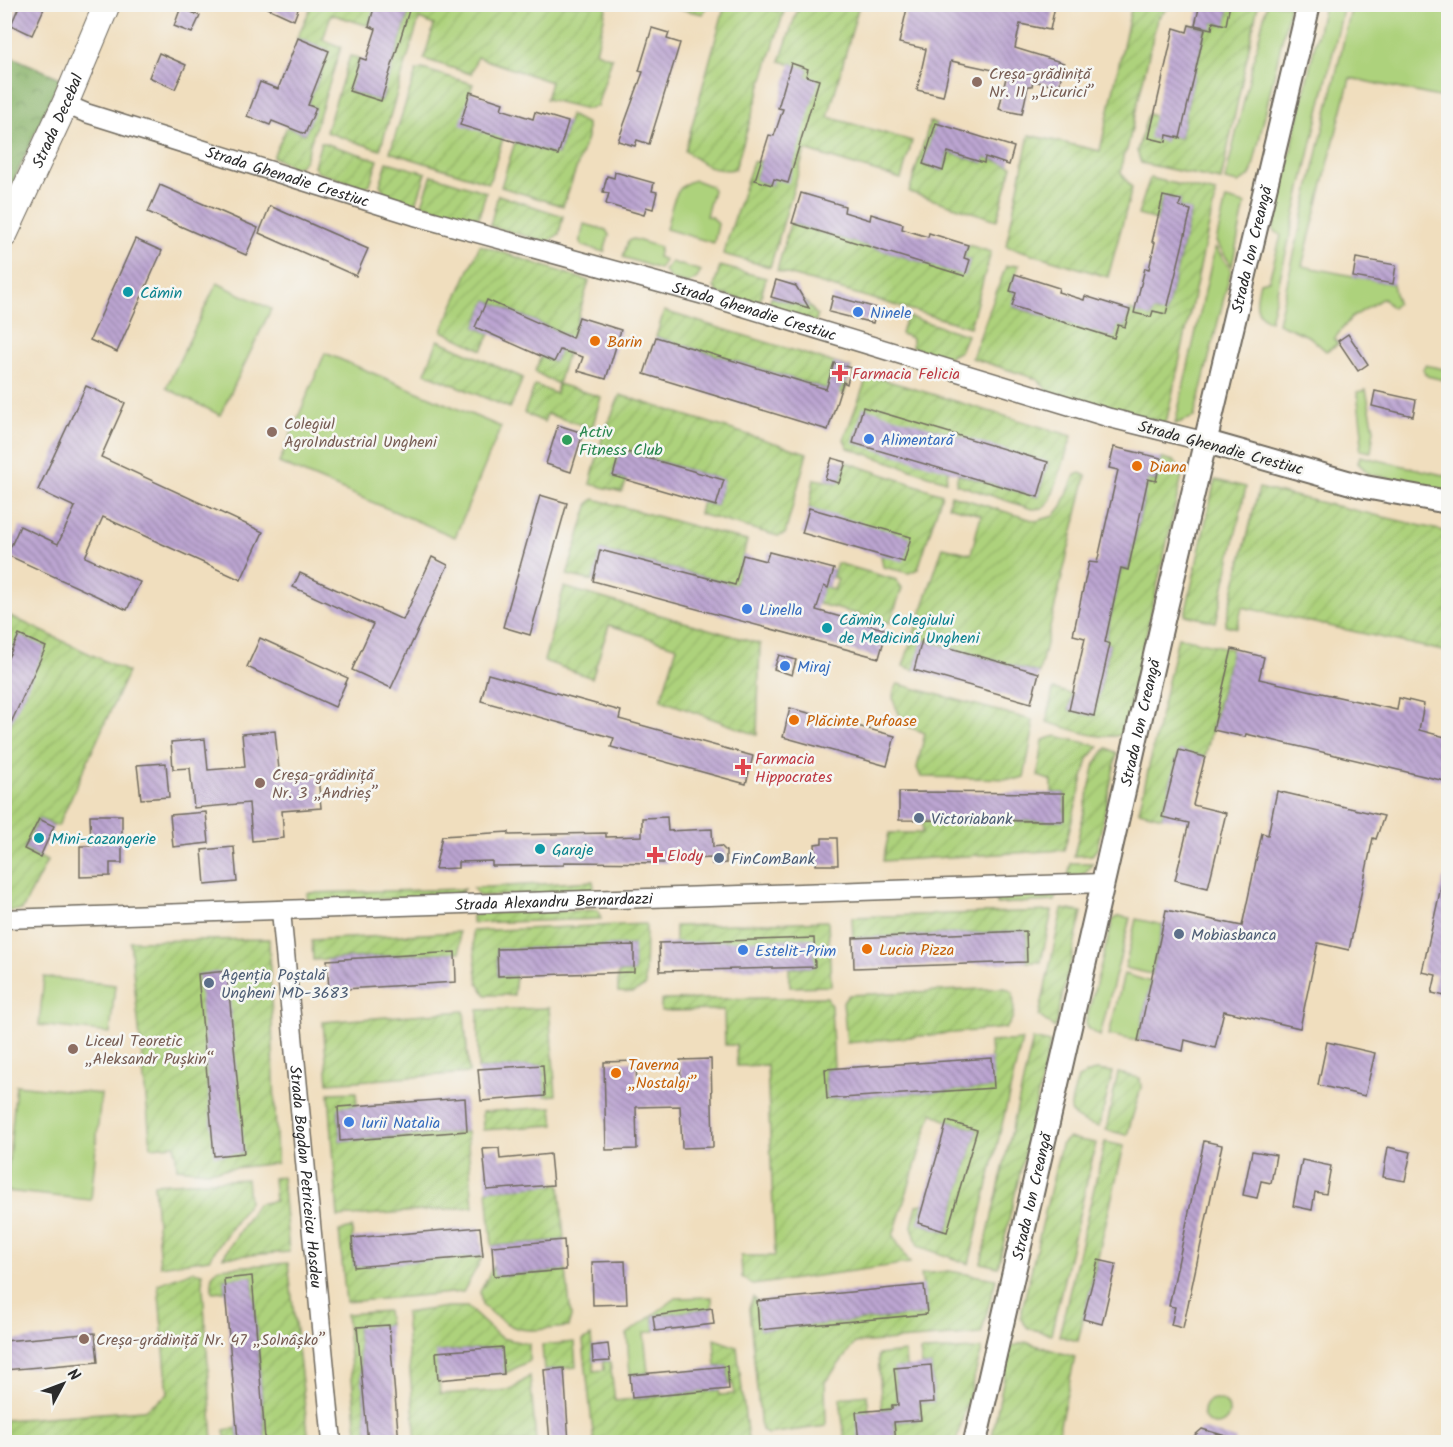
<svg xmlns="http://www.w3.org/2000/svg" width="1453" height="1447" font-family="Kalam,sans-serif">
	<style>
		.grass { fill: #add27b; stroke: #6c7e53; stroke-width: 1.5 }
		.forest { fill: url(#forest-crowns); stroke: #5a704b; stroke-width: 1.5 }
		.garden { fill: url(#garden-furrows); stroke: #6c7e53; stroke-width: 1.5 }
		.building { fill: url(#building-back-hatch) }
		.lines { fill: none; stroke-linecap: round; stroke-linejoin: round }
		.minor-casing { stroke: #706a5e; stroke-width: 21 }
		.tertiary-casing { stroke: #706a5e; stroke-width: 26 }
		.secondary-casing { stroke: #706a5e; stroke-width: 28 }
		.minor { stroke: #fff; stroke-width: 18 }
		.tertiary { stroke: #fff; stroke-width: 22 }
		.secondary { stroke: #fff; stroke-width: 26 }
		.education-dot { fill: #8d6e63; stroke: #f6f6f2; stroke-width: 2 }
		.culture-dot { fill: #0f9aa8; stroke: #f6f6f2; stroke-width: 2 }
		.shop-dot { fill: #3f7fe0; stroke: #f6f6f2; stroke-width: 2 }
		.food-dot { fill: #e8710a; stroke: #f6f6f2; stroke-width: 2 }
		.health-dot { fill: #e0444e; stroke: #f6f6f2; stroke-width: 2 }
		.leisure-dot { fill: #2e9e5b; stroke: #f6f6f2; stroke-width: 2 }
		.service-dot { fill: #5c6f8a; stroke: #f6f6f2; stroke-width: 2 }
		.labels { text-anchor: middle; stroke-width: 5; stroke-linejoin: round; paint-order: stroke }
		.education-label { font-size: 16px; fill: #785e54; stroke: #f6f6f2; text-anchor: start }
		.street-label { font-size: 16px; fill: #2b2b2b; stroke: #f6f6f2 }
		.culture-label { font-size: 16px; fill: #0d838f; stroke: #f6f6f2; text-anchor: start }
		.shop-label { font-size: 16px; fill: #366cbe; stroke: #f6f6f2; text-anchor: start }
		.food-label { font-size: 16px; fill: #c56008; stroke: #f6f6f2; text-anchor: start }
		.health-label { font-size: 16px; fill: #be3a42; stroke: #f6f6f2; text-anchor: start }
		.leisure-label { font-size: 16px; fill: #27864d; stroke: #f6f6f2; text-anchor: start }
		.service-label { font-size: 16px; fill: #4e5e75; stroke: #f6f6f2; text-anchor: start }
	</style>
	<defs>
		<pattern id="forest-crowns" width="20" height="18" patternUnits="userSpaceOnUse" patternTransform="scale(1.5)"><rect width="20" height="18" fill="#8ab46b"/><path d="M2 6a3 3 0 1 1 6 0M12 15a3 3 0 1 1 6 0" fill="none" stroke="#719358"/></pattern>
		<pattern id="garden-furrows" width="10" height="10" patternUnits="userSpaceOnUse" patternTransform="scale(1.5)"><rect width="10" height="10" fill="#add27b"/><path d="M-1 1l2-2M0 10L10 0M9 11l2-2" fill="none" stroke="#95b46a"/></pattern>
		<pattern id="building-back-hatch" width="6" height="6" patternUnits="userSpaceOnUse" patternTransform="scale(1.5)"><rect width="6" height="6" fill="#bca5d1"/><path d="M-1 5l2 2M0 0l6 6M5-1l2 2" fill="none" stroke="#9987aa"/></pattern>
	</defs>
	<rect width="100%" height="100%" fill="#f6f6f2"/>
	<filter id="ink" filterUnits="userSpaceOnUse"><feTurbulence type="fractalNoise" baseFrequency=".0167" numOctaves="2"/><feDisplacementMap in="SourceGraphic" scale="12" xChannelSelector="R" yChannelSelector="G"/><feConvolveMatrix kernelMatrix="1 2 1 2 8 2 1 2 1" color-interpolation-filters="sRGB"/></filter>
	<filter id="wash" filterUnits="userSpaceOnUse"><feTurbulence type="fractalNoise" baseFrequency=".008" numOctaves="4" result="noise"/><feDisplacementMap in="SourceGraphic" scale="24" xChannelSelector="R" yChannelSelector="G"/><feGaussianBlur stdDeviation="1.35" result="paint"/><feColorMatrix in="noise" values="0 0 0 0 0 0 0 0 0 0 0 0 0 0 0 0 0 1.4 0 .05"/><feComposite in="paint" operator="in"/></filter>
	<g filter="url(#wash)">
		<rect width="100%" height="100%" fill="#f0debe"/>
		<!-- grass -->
		<g class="grass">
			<path d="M1267,4L1290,5L1252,171L1249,177L1238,183L1225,180Z"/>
			<path d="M1324,5H1344L1270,321C1252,313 1256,299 1260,282L1269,280L1281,236L1273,229Z"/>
			<path d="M1352,5H1448V99L1350,78L1302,266L1393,284L1397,303L1392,308L1383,298L1351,318L1334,339L1338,344L1326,351L1310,337L1278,323Z"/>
			<path d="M695,180L711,186L713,190L706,216L712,217L718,224L714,243L666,229C672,210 672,185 695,180Z"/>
			<path d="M1226,199L1245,204L1232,266L1216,242Z"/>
			<path d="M584,224L606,230L609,235L604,252L583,246L580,242Z"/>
			<path d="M633,239L660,247L658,257L665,260L659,269L623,257L628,241Z"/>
			<path d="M1215,247L1231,270L1194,417L1175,424Z"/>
			<path d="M671,262L701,271L697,278L688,284L672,280L664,271Z"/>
			<path d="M217,283L271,309L220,415L166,388Z"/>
			<path d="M325,353L501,427L455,537L279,463Z"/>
			<path d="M1425,365L1448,370V381L1427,376L1423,369Z"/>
			<path d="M1366,390L1374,429L1371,452L1360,450L1362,433L1357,392Z"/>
			<path d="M1360,456L1448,476V492L1369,474L1358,463Z"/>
			<path d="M1071,863H1093L1084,874L1068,877Z"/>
			<path d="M1056,894L1055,901L997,904L996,897Z"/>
			<path d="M1119,916L1130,918L1100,1036L1087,1028L1086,1021L1113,920Z"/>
			<path d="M1136,919L1163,925L1152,974L1125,968Z"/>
			<path d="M1124,974L1151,982L1138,1041L1109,1035Z"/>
			<path d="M44,977L115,985L110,1033L39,1025Z"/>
			<path d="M16,1085L101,1094L91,1200L6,1191Z"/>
			<path d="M712,1297V1308L653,1316L655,1331L644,1333L648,1373L630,1375L627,1334L676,1298Z"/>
			<circle cx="1216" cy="1412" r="13"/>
		</g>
		<!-- forest -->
		<path class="forest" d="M5,54L60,78L5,200Z"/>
		<!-- garden -->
		<g class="garden">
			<path d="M378,4L376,17L372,16L369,26L331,14L323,40L341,47L305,160L300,166L292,167L273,157L287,127L305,134L315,108L308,105L329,51L297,38L312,5Z"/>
			<path d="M411,5H607L596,52L612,58L597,106L587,109L546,99L551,82L477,57L471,74L424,59L434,25L419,19L380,150L326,132L350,56L359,58L356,68L360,70L349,91L381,101L385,92L380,90L388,78Z"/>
			<path d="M659,5L707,4V5L703,14Z"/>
			<path d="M725,5H754L778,11L780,5H786L735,169C713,173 703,163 685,151Z"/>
			<path d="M799,5H859L828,117L912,141L901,179L805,150L770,267L723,254L753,162L761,161L756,180L772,185L808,69L780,61Z"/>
			<path d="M1132,5H1171L1157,19L1127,150L1123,156L1121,173L1132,188L1108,277L1006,246L1029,135L1100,151Z"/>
			<path d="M1230,5H1258L1221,180L1141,163L1137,151L1148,114L1154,116L1167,135L1180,138L1205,29L1189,25L1211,29L1213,22L1225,25Z"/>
			<path d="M422,69L473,84L470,92L503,138L489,183L390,152L416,71Z"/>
			<path d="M570,115L587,124V138L563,206L501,187L515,142L558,155Z"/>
			<path d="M930,122L936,123L923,165L943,171L948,152L983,163L985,157L1012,166L997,220L909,192Z"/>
			<path d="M321,142L378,160L370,184L364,187L317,172L314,166Z"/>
			<path d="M387,162L426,173L416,204L385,193L380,185Z"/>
			<path d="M432,175L486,192L479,217L472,221L422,204Z"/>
			<path d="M1150,178L1216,193L1166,423L1048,391L1037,379L972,358L1006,266L1019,265L1010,290L1016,293L1013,307L1114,337L1118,325L1125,327L1130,310L1151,317L1153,311L1166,314L1191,211L1179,207L1181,200L1163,196L1157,220L1138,215Z"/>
			<path d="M498,195L563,216L559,234L547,242L490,226Z"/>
			<path d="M790,223L965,275L970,260L964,258L968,245L991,252L970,327L777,271Z"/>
			<path d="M480,245L589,281L558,384L601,397L592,428L547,414L544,422L524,413L535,385L556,394L558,384L535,372L541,356L554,362L566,335L487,300L475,327L490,334L482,350L442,331Z"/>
			<path d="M720,266L766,278L759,304L718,293L714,287Z"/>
			<path d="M771,297L802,306L804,300L817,315L816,322L768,307Z"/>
			<path d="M664,311L851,368L844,394L656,337Z"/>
			<path d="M906,316L967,335L960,351L947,358L912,347V338L901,334Z"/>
			<path d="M438,340L523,378L510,408L425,373Z"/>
			<path d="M868,375L1072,436L1051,499L1043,508L1032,509L956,484L958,474L1038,497L1048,462L948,471L946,481L848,448L844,439Z"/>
			<path d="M620,395L807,453L785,534L778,536L699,514L702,502L716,506L723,480L621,450L613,476L627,480L622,492L590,484L603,436Z"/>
			<path d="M1161,458L1174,461L1183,471L1124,733C1106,743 1067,728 1047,722L1053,689L1072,694L1069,710L1094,716L1110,644L1105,642L1121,568L1128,570L1144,498L1140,477L1156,481Z"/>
			<path d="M846,462L942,494L918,569L909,573L883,567L881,555L809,508L814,479L839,483Z"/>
			<path d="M1080,473L1086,476L1039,673L923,640L914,670L903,666L943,547L971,554L981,515L948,506L951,495L1036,521L1054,516L1062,506L1075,475Z"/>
			<path d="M1215,480L1246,487L1216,622L1185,615Z"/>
			<path d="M1259,488L1448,532V652L1242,607L1237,628L1225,625Z"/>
			<path d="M594,499L747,541L735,585L601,550L593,581L567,575L589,503Z"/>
			<path d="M837,563L896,580L902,588L890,623L786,595L821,593L824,586L834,590L838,579L832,577Z"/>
			<path d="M564,587L760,644L757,735L661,700L677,647L609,625L592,678L544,661Z"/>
			<path d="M4,613L128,672L58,826L39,819L24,849L47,861L22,910L5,911Z"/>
			<path d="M1178,637L1232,649L1205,757L1179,751L1162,817L1139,811Z"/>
			<path d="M898,684L1032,720L1033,732L1024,777L1017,779L921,777L917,768L925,733L906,726C899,713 886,697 898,684Z"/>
			<path d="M1056,736L1099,746L1088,759L1064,850L883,861L889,833H922L923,820L1064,821V793H1052V781L1038,776L1043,740Z"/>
			<path d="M1107,748L1117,753L1097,849L1092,855L1074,856L1095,763Z"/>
			<path d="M593,881L594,888L589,892L479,896L473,888Z"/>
			<path d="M464,889L457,897L308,901L307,893Z"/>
			<path d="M1062,909L1082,912L1055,1028L1039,1016Z"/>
			<path d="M598,910L601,919L472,923V916L477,913Z"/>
			<path d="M1052,911L1041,962H1027L1026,931L853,938L852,917Z"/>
			<path d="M828,921L831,986L790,987L789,968L815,967L675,943V926Z"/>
			<path d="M646,924L645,986L633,993L618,992V973L634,972L633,945L497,949L498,976H516L514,995H486L478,983L472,931Z"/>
			<path d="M459,932L460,952L313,960L312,940Z"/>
			<path d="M269,939L277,1163L207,1171L177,1168L175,1145L151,1147L130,941Z"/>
			<path d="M1005,988L1013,993C1014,1007 1016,1017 1006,1028L847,1043L843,1002L849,995Z"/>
			<path d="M827,997L831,1006L834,1068L825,1069L827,1099L993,1088L990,1042L1022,1040L969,1264L918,1246L912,1226L917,1205L924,1204L918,1223L947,1232L977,1130L947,1121L932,1113L893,1236L910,1263L753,1285L742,1277L741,1256H775L767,1065L737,1066L736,1045H725L724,1010L661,1011V1000Z"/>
			<path d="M549,1008L556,1095L545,1096L542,1065L478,1069V1010Z"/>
			<path d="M464,1011L469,1073L328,1083L323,1022Z"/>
			<path d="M1033,1039L1050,1043L998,1267L981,1263Z"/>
			<path d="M1096,1070L1113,1072L1099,1127C1062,1117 1069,1111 1078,1078Z"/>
			<path d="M1118,1073L1140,1078L1141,1088L1127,1135L1106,1130Z"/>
			<path d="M356,1092L357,1106L338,1108L340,1141L467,1132L473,1207L338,1217L329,1093Z"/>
			<path d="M552,1107L554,1125L483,1130L482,1112Z"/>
			<path d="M1068,1138L1096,1143L1051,1334L1028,1328L1020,1318L1061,1145Z"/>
			<path d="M1105,1142L1124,1146L1078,1341L1059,1336Z"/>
			<path d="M282,1177L289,1252L223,1257L257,1204L275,1201L273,1178Z"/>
			<path d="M247,1179L249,1202L209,1259L160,1266L154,1184Z"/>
			<path d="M560,1184L564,1240L492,1246L487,1190Z"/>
			<path d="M352,1228L354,1266L483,1256L463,1292L346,1302L339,1231Z"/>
			<path d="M288,1263L309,1442H226L224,1430L237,1428L238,1441L265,1438L252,1277L224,1279L225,1291L212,1292V1276L219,1268Z"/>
			<path d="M494,1265L495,1276L566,1270L571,1317L568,1327C522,1331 517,1336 482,1305L480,1292Z"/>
			<path d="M193,1271L202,1273L213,1442H5V1420L144,1410L168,1394L158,1284Z"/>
			<path d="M949,1271L996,1279L981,1334L855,1343L825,1382L826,1426L767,1434L761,1429L749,1308L753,1297L757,1301L760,1330L927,1314L921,1274Z"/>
			<path d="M447,1307H467L501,1338L529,1344V1361L504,1374L501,1347L437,1352L440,1394L511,1390L530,1376L536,1442H416L405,1313Z"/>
			<path d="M387,1311L389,1325L357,1328L368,1442H358L346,1314Z"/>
			<path d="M591,1336L594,1371L604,1370L603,1361H610L615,1401L719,1390V1395L734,1394L733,1384H729L727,1366L716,1367L714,1339L737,1347L748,1441L594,1442L583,1341Z"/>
			<path d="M574,1342L576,1367L544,1370L542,1345Z"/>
			<path d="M1025,1342L1075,1357L1056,1442H991L1010,1347Z"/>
			<path d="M982,1349L956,1442H896L894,1422L921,1420L919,1403L934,1402L931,1365L922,1366L920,1351Z"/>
			<path d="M905,1352L906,1367L894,1369L898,1405H892V1409L882,1410L878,1355Z"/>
			<path d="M867,1395L869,1411L859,1442H845L840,1398Z"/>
		</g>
		<g id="blocks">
			<!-- building -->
			<g class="building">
				<path d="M20,4H46L32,35L11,25Z"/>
				<path d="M259,4H300L294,20Z"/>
				<path d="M375,4H411L381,101L349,91L360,58L366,60L376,29L369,26Z"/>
				<path d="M908,4L1055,6L1050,30L1020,24L1015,48L1064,63L1059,87L1033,81L1032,86H1028L1022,114L1002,110L999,109L1007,73L951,61L943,96L917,90L926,49L899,43Z"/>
				<path d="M1200,4H1230L1226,25L1213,22L1212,29L1195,25Z"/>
				<path d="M181,7L200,16L192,33L174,26Z"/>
				<path d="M1189,25L1205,29L1180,138L1167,135L1166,142L1149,138L1174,28L1187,32Z"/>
				<path d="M652,28L669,33L667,39L680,43L649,144L637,140L635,146L618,141L643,72L639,71Z"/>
				<path d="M298,38L329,51L308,105L316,108L305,134L272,121L270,125L247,116L260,82L278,89Z"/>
				<path d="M159,53L186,65L175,89L149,77Z"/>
				<path d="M791,63L808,69L806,76L819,80L788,183L774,179L772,185L755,180L769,135L774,136L783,109L778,108Z"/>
				<path d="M470,92L503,103L501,109L533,119L535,112L568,122L558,155L460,125Z"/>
				<path d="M936,123L1014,147L1009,165L985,157L984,163L948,152L943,171L923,164Z"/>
				<path d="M615,172L654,183L652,191L657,192L653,209L646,207L644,215L606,204L609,193L603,192L607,176L614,178Z"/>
				<path d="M160,185L258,228L246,255L148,212Z"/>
				<path d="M801,193L845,206L844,212L870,220L871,214L903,224L902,229L928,237L929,233L968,245L964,258L970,260L965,276L792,223Z"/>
				<path d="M1163,196L1181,200L1179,207L1191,210L1166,314L1153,311L1151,317L1134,313L1145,268L1149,269L1155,242H1152Z"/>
				<path d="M270,206L368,249L356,276L259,233Z"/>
				<path d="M135,239L162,251L117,352L90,340Z"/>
				<path d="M1356,258L1396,265L1393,284L1353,277Z"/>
				<path d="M1015,274L1059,288L1058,292L1084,300L1085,296L1130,310L1125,327L1118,325L1114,338L1012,306L1016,293L1010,291Z"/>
				<path d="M776,280L796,286L809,308L771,297Z"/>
				<path d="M833,296L877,308L873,323L829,312Z"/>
				<path d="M487,300L572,338L579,317L621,330L606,379L578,371L583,357L560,350L554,362L475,327Z"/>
				<path d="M1348,334L1368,364L1358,371L1338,341Z"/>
				<path d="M656,337L826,389L834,363L851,368L847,384L843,382L828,430L644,374Z"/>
				<path d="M86,386L125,403L101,457L263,532L241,580L103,517L85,557L140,582L127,610L7,555L20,526L58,544L75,507L38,490Z"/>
				<path d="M1375,391L1416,400L1413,416L1372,406Z"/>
				<path d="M863,407L1048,462L1038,497L853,443Z"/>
				<path d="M558,425L583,433L571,472L546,464Z"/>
				<path d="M1114,447L1161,458L1156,481L1148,479L1128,570L1121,568L1105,642L1110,644L1094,716L1069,710L1085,638L1073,635L1089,562L1097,563L1118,470L1109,468Z"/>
				<path d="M620,450L724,480L716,506L613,476Z"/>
				<path d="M832,458L846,462L839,483L825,479Z"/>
				<path d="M540,495L567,503L530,635L503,627Z"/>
				<path d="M809,508L911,537L904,562L802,533Z"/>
				<path d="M600,550L735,585L743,555L766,561L769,552L834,569L828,588L824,586L816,610L887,630L879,658L593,581Z"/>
				<path d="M432,557L448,565L391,688L352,670L373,624L293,587L300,573L403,620Z"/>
				<path d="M19,635L46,647L4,738V666Z"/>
				<path d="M260,638L348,678L335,707L247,667Z"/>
				<path d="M922,640L1039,673L1031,703L914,670Z"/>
				<path d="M1232,649L1264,657L1259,679L1397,710L1399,698L1424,704L1419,730L1449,738V782L1246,734L1245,737L1213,730Z"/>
				<path d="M779,655L796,660L792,675L774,669Z"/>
				<path d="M488,674L621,711L619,719L753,756L746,784L611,747L614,738L481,701Z"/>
				<path d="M790,708L895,736L887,766L783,737Z"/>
				<path d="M275,731L280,779L318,776L321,808L282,811L284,838L252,841L249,803L194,808L190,768L173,769L171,742L205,739L208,770L245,767L242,734Z"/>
				<path d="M1179,750L1205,757L1193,805L1226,813L1208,888L1175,880L1189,823L1162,817Z"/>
				<path d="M166,763L169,797L141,799L137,765Z"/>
				<path d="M1277,791L1384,816L1376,839L1373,838L1349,950L1318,943L1300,1028L1224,1011L1215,1048L1185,1040L1183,1051L1138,1041L1166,910L1242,926L1262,833L1268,835Z"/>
				<path d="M899,792L1064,793V821L899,820Z"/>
				<path d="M206,812L209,843L173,847L170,815Z"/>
				<path d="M90,815H122V863H110V876L80,877V846H91Z"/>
				<path d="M667,817L668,831L712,829L713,847L721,846L726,851V863L712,864V858L668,860V863L564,862V865L492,866V861L458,862V868L435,869L442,836L509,832V835L606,833V837L642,836V818Z"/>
				<path d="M39,819L54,826L40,857L24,849Z"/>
				<path d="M822,838H837L838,865H816L815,844L822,843Z"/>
				<path d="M234,847L237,882L205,885L202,850Z"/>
				<path d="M1443,878L1449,879V997L1432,993L1436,975L1422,972Z"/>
				<path d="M1026,931L1027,962L854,968L853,938Z"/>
				<path d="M814,938L815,967L660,971L659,943Z"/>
				<path d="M634,945V972L498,976L497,949Z"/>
				<path d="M455,952L456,982L329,990L327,960Z"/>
				<path d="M227,971L244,1153L214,1156L198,974Z"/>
				<path d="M1327,1042L1375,1053L1365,1096L1318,1085Z"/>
				<path d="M992,1058L994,1088L827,1099L825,1069Z"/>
				<path d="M711,1059L713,1147L682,1148L680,1106L636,1107L637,1149L606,1150L604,1062L636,1061L637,1088L681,1087L680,1060Z"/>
				<path d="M543,1065L545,1096L481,1101L478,1069Z"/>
				<path d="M465,1098L467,1131L340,1141L338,1107Z"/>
				<path d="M947,1121L977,1130L947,1232L918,1223Z"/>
				<path d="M1204,1141L1222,1145L1183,1328L1171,1325L1175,1307L1169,1306Z"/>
				<path d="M1388,1147L1411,1152L1405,1181L1383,1177Z"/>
				<path d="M499,1148L500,1159L550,1154L553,1185L487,1190L483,1149Z"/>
				<path d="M1252,1151L1276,1155L1271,1183L1261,1181L1257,1198L1243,1195Z"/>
				<path d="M1302,1160L1331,1166L1326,1194L1315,1192L1312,1210L1293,1206Z"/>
				<path d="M480,1227L483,1256L354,1267L352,1238Z"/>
				<path d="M564,1240L566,1270L494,1276L492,1246Z"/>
				<path d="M1098,1260L1116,1264L1102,1324L1083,1319Z"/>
				<path d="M625,1261L627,1304L593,1305L592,1262Z"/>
				<path d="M252,1276L265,1439L238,1441L224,1279Z"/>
				<path d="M924,1285L927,1314L759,1330L757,1301Z"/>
				<path d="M712,1308L714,1324L655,1331L653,1316Z"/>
				<path d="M389,1325L399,1443H368L357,1327Z"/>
				<path d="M95,1333L98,1362L4,1370V1341Z"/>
				<path d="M608,1344L610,1361L593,1362L592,1346Z"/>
				<path d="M502,1347L504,1374L438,1380L436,1352Z"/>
				<path d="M931,1365L934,1402L919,1403L921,1420L894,1422L896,1443H859L856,1412L892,1409V1405H898L894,1368Z"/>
				<path d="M727,1366L729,1389L632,1398L630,1375Z"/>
				<path d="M564,1368L569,1443H550L544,1370Z"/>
				<path d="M1202,1429L1236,1439L1235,1443H1186Z"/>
			</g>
		</g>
	</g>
	<g filter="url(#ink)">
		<use href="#blocks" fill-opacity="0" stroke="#706a5e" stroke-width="1.5"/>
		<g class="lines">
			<!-- minor casing -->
			<g class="minor-casing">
				<g id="minor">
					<path id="s1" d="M65,104L86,113L415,216L704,295L1110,418L1207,442"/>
					<path id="s2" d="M281,911L332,1442"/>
					<path id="s3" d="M4,919L1104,883"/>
				</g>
			</g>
			<!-- tertiary casing -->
			<g class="tertiary-casing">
				<g id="tertiary">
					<path d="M1207,442L1365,487L1448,502"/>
					<path id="s4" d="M975,1442L1164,616L1309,4"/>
				</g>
			</g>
			<!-- secondary casing -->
			<g class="secondary-casing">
				<g id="secondary">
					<path id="s5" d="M4,235L65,104L107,4"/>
				</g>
			</g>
			<!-- minor -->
			<use href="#minor" class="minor"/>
			<!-- tertiary -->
			<use href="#tertiary" class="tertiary"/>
			<!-- secondary -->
			<use href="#secondary" class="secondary"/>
		</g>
	</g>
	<!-- markers -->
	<g class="education-dot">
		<circle cx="977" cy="82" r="6"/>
		<circle cx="272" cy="432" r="6"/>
		<circle cx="260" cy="783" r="6"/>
		<circle cx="73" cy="1049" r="6"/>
		<circle cx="84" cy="1339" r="6"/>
	</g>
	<g class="culture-dot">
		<circle cx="128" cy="292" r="6"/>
		<circle cx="827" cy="628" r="6"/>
		<circle cx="39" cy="838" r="6"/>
		<circle cx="540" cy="849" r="6"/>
	</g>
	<g class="shop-dot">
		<circle cx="858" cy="312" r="6"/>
		<circle cx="869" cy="439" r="6"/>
		<circle cx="747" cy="609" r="6"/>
		<circle cx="785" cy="666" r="6"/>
		<circle cx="743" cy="950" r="6"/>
		<circle cx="349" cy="1122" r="6"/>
	</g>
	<g class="food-dot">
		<circle cx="595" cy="341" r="6"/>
		<circle cx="1137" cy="466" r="6"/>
		<circle cx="794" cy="720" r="6"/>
		<circle cx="867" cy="949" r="6"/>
		<circle cx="616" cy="1073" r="6"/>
	</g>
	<g class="health-dot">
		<path d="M837 364h6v6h6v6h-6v6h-6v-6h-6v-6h6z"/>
		<path d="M740 758h6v6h6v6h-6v6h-6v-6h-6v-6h6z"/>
		<path d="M652 846h6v6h6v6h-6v6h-6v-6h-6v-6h6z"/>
	</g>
	<circle class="leisure-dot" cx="567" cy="440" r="6"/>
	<g class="service-dot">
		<circle cx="919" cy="818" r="6"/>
		<circle cx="719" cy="858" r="6"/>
		<circle cx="1179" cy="934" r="6"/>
		<circle cx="209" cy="983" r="6"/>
	</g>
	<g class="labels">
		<!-- education labels -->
		<g class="education-label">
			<text x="989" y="79">Creșa-grădiniță<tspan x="989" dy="18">Nr. 11 „Licurici”</tspan></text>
			<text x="284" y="429">Colegiul<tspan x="284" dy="18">AgroIndustrial Ungheni</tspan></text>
			<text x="272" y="780">Creșa-grădiniță<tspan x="272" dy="18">Nr. 3 „Andrieș”</tspan></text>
			<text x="85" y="1046">Liceul Teoretic<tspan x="85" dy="18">„Aleksandr Pușkin“</tspan></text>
			<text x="96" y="1345">Creșa-grădiniță Nr. 47 „Solnâșko”</text>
		</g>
		<!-- street labels -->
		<g class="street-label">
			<text dy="6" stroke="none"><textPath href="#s5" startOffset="126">Strada Decebal</textPath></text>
			<text dy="6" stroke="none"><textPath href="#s1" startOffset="234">Strada Ghenadie Crestiuc</textPath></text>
			<text dy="6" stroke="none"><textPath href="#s4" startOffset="1224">Strada Ion Creangă</textPath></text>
			<text dy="6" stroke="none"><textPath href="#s1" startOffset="720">Strada Ghenadie Crestiuc</textPath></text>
			<text transform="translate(1221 447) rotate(15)" y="6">Strada Ghenadie Crestiuc</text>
			<text dy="6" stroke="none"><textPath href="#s4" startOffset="738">Strada Ion Creangă</textPath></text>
			<text dy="6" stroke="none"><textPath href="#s3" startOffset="550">Strada Alexandru Bernardazzi</textPath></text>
			<text dy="6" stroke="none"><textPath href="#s2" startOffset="267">Strada Bogdan Petriceicu Hasdeu</textPath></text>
			<text dy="6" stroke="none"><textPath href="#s4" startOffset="252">Strada Ion Creangă</textPath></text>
		</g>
		<!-- culture labels -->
		<g class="culture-label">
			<text x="140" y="298">Cămin</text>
			<text x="839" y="625">Cămin, Colegiului<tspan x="839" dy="18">de Medicină Ungheni</tspan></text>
			<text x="51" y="844">Mini-cazangerie</text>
			<text x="552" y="855">Garaje</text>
		</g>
		<!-- shop labels -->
		<g class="shop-label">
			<text x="870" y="318">Ninele</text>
			<text x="881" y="445">Alimentară</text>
			<text x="759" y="615">Linella</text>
			<text x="797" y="672">Miraj</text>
			<text x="755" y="956">Estelit-Prim</text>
			<text x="361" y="1128">Iurii Natalia</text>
		</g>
		<!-- food labels -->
		<g class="food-label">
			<text x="607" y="347">Barin</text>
			<text x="1149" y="472">Diana</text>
			<text x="806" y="726">Plăcinte Pufoase</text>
			<text x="879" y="955">Lucia Pizza</text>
			<text x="628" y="1070">Taverna<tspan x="628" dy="18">„Nostalgi”</tspan></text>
		</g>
		<!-- health labels -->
		<g class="health-label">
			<text x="852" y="379">Farmacia Felicia</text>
			<text x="755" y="764">Farmacia<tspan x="755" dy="18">Hippocrates</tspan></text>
			<text x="667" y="861">Elody</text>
		</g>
		<!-- leisure labels -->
		<g class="leisure-label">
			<text x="579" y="437">Activ<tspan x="579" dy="18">Fitness Club</tspan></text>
		</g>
		<!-- service labels -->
		<g class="service-label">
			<text x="931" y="824">Victoriabank</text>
			<text x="731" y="864">FinComBank</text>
			<text x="1191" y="940">Mobiasbanca</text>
			<text x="221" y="980">Agenția Poștală<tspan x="221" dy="18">Ungheni MD-3683</tspan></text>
		</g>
	</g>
	<!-- margin -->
	<rect width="1453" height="1447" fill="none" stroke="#f6f6f2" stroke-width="24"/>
	<!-- north arrow -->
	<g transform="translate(63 1384) rotate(49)" stroke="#f6f6f2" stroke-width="4.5" paint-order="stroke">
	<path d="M0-4.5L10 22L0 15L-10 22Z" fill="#2b2b2b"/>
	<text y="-9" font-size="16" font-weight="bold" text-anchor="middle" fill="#2b2b2b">N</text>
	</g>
</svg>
